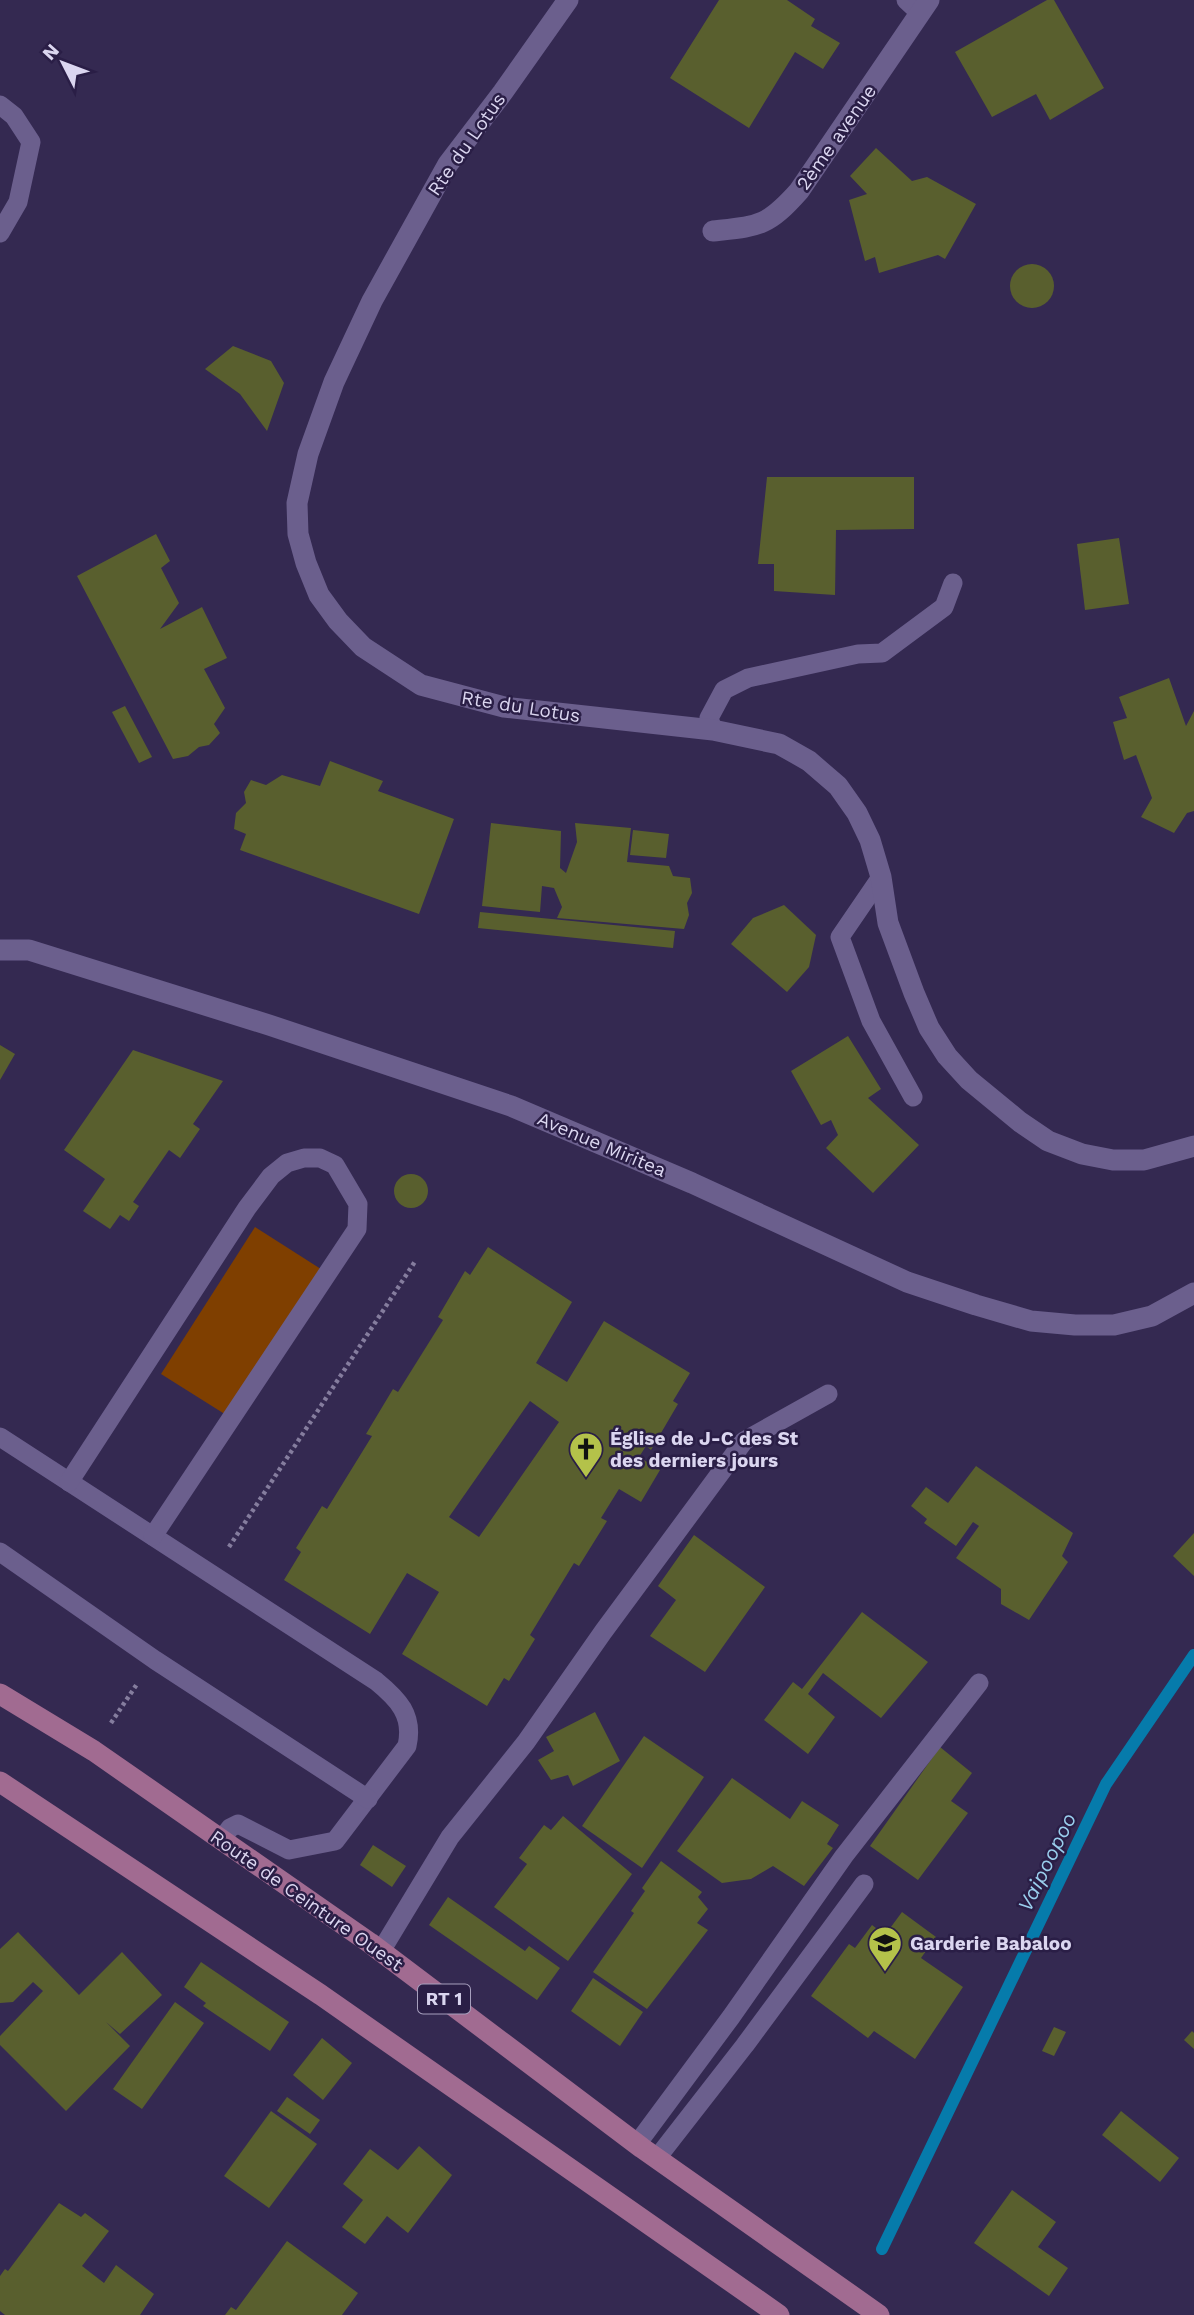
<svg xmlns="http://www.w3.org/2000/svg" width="1194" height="2315" font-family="'Work Sans',sans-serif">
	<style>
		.green { fill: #7f3f00 }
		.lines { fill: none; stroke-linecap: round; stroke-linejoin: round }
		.stream { stroke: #067bab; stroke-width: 12 }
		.building { fill: #595f2e; fill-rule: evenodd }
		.path { stroke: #857d9e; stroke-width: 4.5; stroke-dasharray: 3.5 3.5; stroke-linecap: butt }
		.lane { stroke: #6b5f8d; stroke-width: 19 }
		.street { stroke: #6b5f8d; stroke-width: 21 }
		.secondary { stroke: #6b5f8d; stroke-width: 21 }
		.primary { stroke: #a16b91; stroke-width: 21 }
		.labels { text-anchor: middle; stroke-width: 5; stroke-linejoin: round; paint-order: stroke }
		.shield { fill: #2a1e46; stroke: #a69fbd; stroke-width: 2 }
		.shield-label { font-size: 18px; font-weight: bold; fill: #dbd6f0 }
		.street-label { font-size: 19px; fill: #dbd6f0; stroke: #2a1e46 }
		.poi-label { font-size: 19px; font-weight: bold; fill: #dbd6f0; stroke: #2a1e46; text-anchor: start }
		.water-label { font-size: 21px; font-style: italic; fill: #9aceed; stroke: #2a1e46 }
	</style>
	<rect width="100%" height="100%" fill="#342951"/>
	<!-- green -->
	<path class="green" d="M255,1227L324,1271L231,1418L161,1374Z"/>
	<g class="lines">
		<!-- stream -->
		<path class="stream" d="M882,2249L1106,1784L1194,1655"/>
	</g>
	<!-- building -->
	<g class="building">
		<path d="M719,0H787L815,19L811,26L840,43L823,69L795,52L749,128L670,78Z"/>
		<path d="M1047,0H1054L1104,88L1050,120L1036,94L992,117L955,52Z"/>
		<path d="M876,148L912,181L927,177L976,204L945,259L938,255L879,273L875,257L865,261L849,200L867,194L850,176Z"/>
		<circle cx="1032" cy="286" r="22"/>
		<path d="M233,346L271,361L284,383L267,431L240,394L205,369Z"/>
		<path d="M767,477H914V529L836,530L835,595L774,591V564H758Z"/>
		<path d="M156,534L170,561L161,568L179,603L160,629L202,607L227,658L204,669L225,708L214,724L220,733L209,745L199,747L188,756L173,759L77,576Z"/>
		<path d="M1119,538L1129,604L1085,610L1077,544Z"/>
		<path d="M1169,678L1186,726L1194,711V811L1187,813L1174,833L1141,817L1152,798L1136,755L1124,760L1113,722L1127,718L1119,697Z"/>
		<path d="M125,706L152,757L139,763L112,712Z"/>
		<path d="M330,761L383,781L378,791L454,819L419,914L240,850L246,834L234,829L236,813L246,803L244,792L251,780L266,785L282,775L320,786Z"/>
		<path d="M491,823L561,831L560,868L566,873L577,842L575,823L631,828L627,862L669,866L673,876L690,878L692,893L687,903L689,915L684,929L557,918L562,907L554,888L542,886L540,912L482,906Z"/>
		<path d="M633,830L669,834L666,858L630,855Z"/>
		<path d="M784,905L816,935L809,967L787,992L731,944L753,918Z"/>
		<path d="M480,912L675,931L673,948L478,928Z"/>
		<path d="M848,1036L881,1089L868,1098L919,1145L873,1193L826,1148L838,1135L831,1120L821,1125L791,1071Z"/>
		<path d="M0,1045L15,1054L0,1080Z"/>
		<path d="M133,1050L223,1081L193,1124L200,1129L180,1158L169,1150L133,1202L139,1206L129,1221L120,1215L110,1229L83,1211L105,1179L64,1150Z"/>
		<circle cx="411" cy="1191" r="17"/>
		<path d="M488,1247L572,1302L536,1363L567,1382L604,1321L690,1373L673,1401L678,1404L651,1450L646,1446L639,1457L660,1470L641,1502L619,1489L601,1518L607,1521L579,1566L574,1563L530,1635L535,1639L509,1681L504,1678L487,1706L402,1654L439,1592L407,1573L370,1634L284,1580L301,1552L296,1548L322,1506L327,1509L372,1436L366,1434L393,1389L398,1392L443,1320L438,1317L465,1271L470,1275ZM530,1401L559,1422L479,1537L449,1517Z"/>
		<path d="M976,1466L1073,1533L1062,1556L1068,1562L1029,1620L1001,1604V1589L956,1558L979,1526L973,1522L956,1546L924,1523L927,1519L911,1506L926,1487L948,1503Z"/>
		<path d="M1194,1533V1576L1173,1556Z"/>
		<path d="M694,1535L765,1587L705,1672L650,1636L676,1600L658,1586Z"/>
		<path d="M862,1612L928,1662L881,1718L823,1673L808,1694L835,1717L808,1754L764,1720L793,1682L802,1689Z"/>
		<path d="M595,1712L620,1761L573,1786L568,1775L551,1780L538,1760L554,1751L546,1737Z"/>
		<path d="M644,1736L704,1777L642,1868L582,1826Z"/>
		<path d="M940,1747L972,1773L951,1801L968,1813L918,1880L870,1846Z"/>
		<path d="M732,1778L790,1819L802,1801L839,1825L827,1844L833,1848L804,1886L773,1866L751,1879L722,1883L677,1851Z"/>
		<path d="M563,1816L632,1874L568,1961L494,1907L527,1864L519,1858L544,1825L551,1830Z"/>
		<path d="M373,1845L406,1866L392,1887L360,1865Z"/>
		<path d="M661,1861L702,1892L698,1897L708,1909L697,1923L708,1930L647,2009L593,1972L634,1913L631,1911L645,1891L642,1888Z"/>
		<path d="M448,1897L525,1951L529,1946L560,1968L537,2000L429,1925Z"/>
		<path d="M902,1912L936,1937L921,1958L963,1987L915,2059L874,2031L868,2038L811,1996L849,1944L855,1948L872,1925L885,1935Z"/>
		<path d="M18,1932L79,1995L122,1952L162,1995L120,2034L106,2022L130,2046L66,2111L0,2045V2036L43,1991L33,1982L13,2002L0,2003V1949Z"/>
		<path d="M201,1962L289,2022L270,2051L203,2006L206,2003L184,1987Z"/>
		<path d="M593,1978L643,2012L620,2046L571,2011Z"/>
		<path d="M175,2002L204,2023L142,2109L113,2089Z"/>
		<path d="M1054,2027L1066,2032L1054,2056L1042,2051Z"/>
		<path d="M1192,2031L1194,2033V2049L1184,2040Z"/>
		<path d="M322,2038L352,2063L323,2100L293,2075Z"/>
		<path d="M287,2097L320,2120L310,2134L277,2111Z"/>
		<path d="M271,2111L317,2144L269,2208L224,2176Z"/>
		<path d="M1121,2111L1179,2158L1160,2182L1102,2135Z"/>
		<path d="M419,2146L452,2175L408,2233L387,2216L365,2244L342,2227L363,2200L343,2184L370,2149L398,2170Z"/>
		<path d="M1012,2190L1056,2222L1038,2247L1068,2268L1049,2296L974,2243Z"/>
		<path d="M59,2203L81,2217L85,2213L109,2231L82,2266L104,2283L116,2265L154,2294L140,2315H5L0,2311V2276L5,2269L8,2271Z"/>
		<path d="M287,2241L358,2293L342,2315H225L231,2307L236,2310Z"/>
	</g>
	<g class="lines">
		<!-- path -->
		<g class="path">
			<path d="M229,1547L416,1260"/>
			<path d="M111,1723L137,1684"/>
		</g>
		<!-- lane -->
		<g class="lane">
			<path d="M906,0L920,13"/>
			<path d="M0,105L14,116L31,142L18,202L0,233"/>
			<path d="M713,730L709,718L724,690L748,678L858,654L882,653L944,607L953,583"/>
			<path d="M881,877L840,937L871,1021L913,1097"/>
			<path d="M0,1437L376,1681C398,1699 414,1715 407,1746L335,1841L289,1850L238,1824L230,1828L222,1839"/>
			<path d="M69,1482L247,1208L271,1176L287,1163L304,1158H320L335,1165L358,1204L357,1229L153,1536"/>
			<path d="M0,1552L155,1660L368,1799"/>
			<path d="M381,1951L450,1837L526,1742L603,1632L744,1441L828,1394"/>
			<path d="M637,2144L731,2017L844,1856L979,1683"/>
			<path d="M657,2158L745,2045L864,1884"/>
		</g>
		<!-- street -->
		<path class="street" d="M713,231C759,226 767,227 799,191L929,0"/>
		<!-- secondary -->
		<g class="secondary">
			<path d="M568,0L503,92L448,164L372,301L334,382L308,454L297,503L298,534L306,563L319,595L338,621L363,647L421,685L504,707L713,730L779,744L809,761L838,786L857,813L870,840L881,877L888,923L914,993L929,1028L947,1056L969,1080L1020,1122L1048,1141L1082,1154L1113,1160H1144L1194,1146"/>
			<path d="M0,950H29L269,1025L511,1106L692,1183L907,1282L976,1305L1031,1321L1075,1325H1114L1152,1316L1194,1293"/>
		</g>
		<!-- primary -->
		<g class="primary">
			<path d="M0,1694L94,1751L370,1943L642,2148L879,2315"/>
			<path d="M0,1782L321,1995L779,2315"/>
		</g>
	</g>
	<!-- icons -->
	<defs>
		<g id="church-pin" transform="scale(1.75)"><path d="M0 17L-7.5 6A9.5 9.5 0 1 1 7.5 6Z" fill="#b4c24a" stroke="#2a1e46"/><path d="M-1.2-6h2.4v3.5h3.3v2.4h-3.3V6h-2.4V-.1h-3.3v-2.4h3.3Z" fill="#111"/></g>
		<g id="school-pin" transform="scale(1.75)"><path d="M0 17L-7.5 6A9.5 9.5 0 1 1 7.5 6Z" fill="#b4c24a" stroke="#2a1e46"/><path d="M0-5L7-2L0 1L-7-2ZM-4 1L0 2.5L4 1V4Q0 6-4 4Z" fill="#111"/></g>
	</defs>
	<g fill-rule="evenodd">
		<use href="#church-pin" x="586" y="1449"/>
		<use href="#school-pin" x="885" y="1943"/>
	</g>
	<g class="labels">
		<!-- shield labels -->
		<rect class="shield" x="418" y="1984.5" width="52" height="29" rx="5"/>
		<g class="shield-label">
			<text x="444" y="2005">RT 1</text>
		</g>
		<!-- street labels -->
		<g class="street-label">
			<text transform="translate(836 137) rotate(-55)" y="7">2ème avenue</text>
			<text transform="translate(466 144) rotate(-55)" y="7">Rte du Lotus</text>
			<text transform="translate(521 706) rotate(9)" y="7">Rte du Lotus</text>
			<text transform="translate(602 1144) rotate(23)" y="7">Avenue Miritea</text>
			<text transform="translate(307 1900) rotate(35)" y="7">Route de Ceinture Ouest</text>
		</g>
		<!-- poi labels -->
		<g class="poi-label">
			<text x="610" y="1445">Église de J-C des St<tspan x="610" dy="22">des derniers jours</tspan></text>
			<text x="910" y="1950">Garderie Babaloo</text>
		</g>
		<!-- water labels -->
		<g class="water-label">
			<text transform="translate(1047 1862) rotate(-64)" y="7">Vaipoopoo</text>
		</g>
	</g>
	<!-- north arrow -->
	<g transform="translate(63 63) rotate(312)" stroke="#2a1e46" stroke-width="5" paint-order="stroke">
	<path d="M0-5L12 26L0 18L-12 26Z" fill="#dbd6f0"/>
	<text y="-10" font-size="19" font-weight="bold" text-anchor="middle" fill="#dbd6f0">N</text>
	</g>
</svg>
